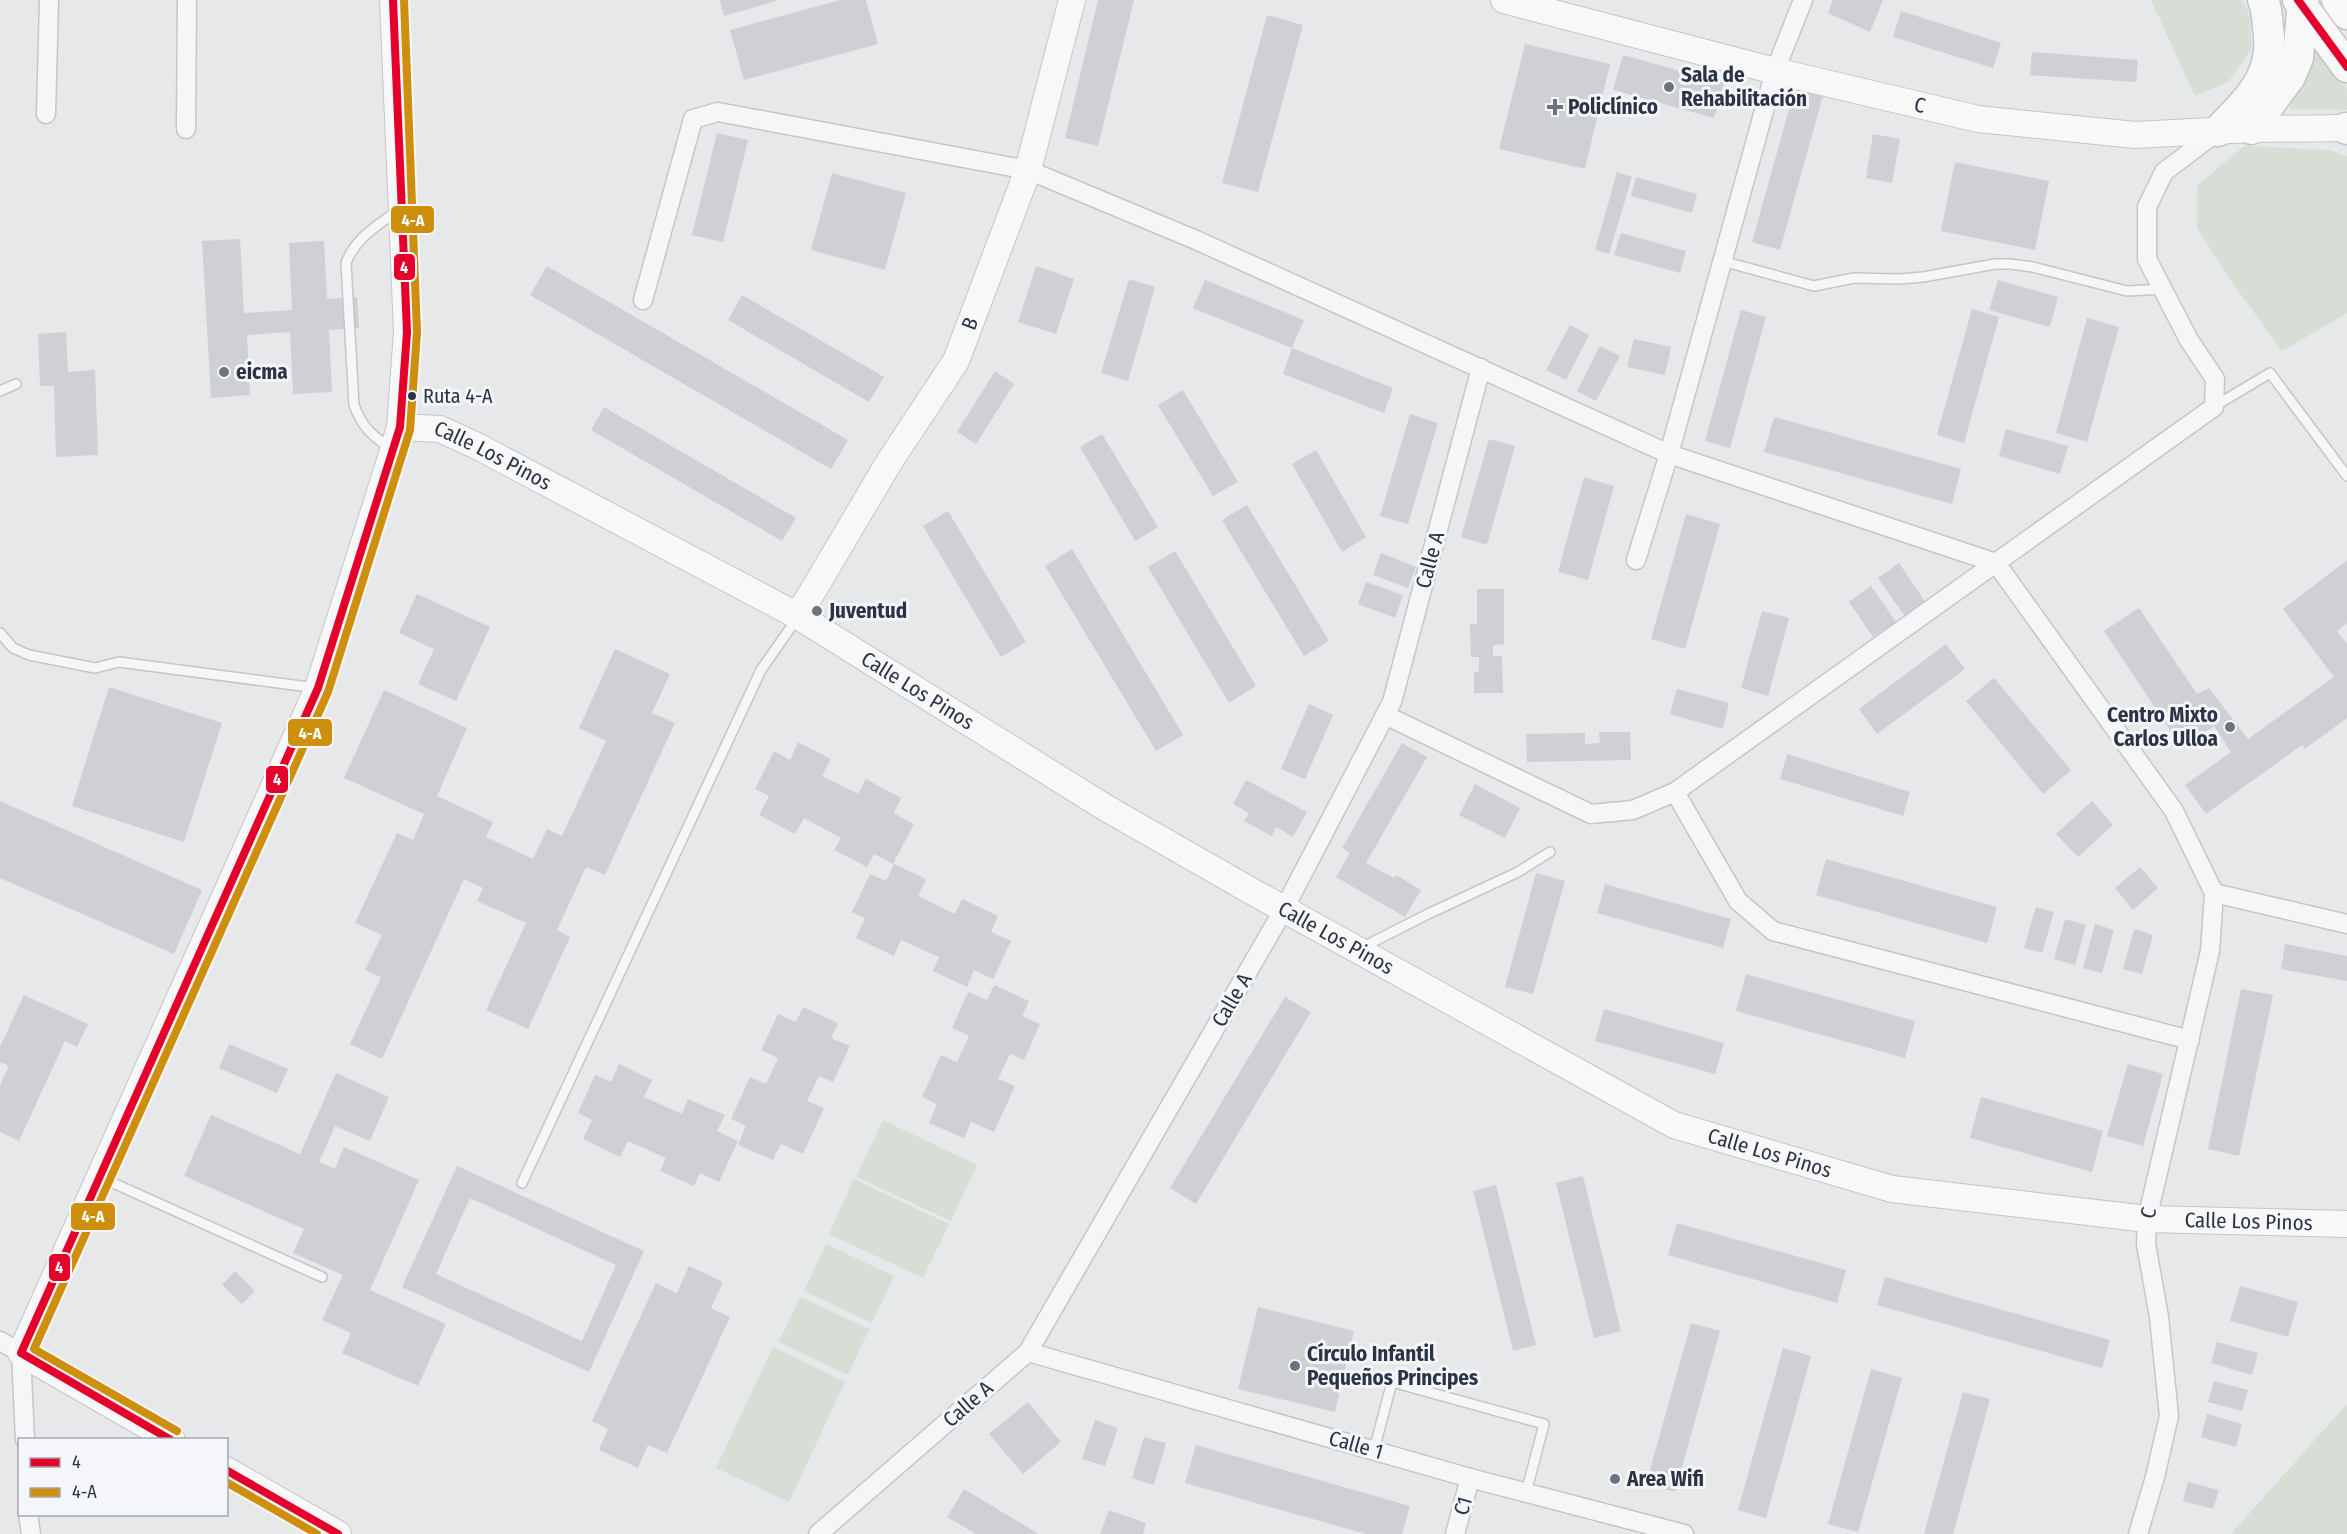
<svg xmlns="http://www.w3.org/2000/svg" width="2347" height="1534" font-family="'Fira Sans Condensed',sans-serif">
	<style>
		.green { fill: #d6ded6 }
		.building { fill: #ced0d3; fill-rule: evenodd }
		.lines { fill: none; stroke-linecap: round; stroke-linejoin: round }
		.lane-casing { stroke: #c4c6c8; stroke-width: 12 }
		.street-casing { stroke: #c4c6c8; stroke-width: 21 }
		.secondary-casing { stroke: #c4c6c8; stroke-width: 28 }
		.primary-casing { stroke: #c2c5c8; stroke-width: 33 }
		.lane { stroke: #f5f6f7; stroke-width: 9 }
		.street { stroke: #f5f6f7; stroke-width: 18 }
		.secondary { stroke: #f8f8f8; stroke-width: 26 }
		.primary { stroke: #f8f8f8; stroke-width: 30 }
		.bus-1-casing { stroke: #f4f6f9; stroke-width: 12 }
		.bus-2-casing { stroke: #f4f6f9; stroke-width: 12 }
		.bus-1 { stroke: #e4002b; stroke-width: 8 }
		.bus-2 { stroke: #ce8f0e; stroke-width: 8 }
		.poi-dot { fill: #6c737f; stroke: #f4f6f9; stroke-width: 2 }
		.bus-dot { fill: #2b3445; stroke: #f4f6f9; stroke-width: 2 }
		.labels { text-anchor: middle; stroke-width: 6; stroke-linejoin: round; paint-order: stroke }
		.bus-label { font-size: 20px; fill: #2b3445; stroke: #f4f6f9; text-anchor: start }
		.poi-label { font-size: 21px; font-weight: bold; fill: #2b3445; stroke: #f4f6f9; text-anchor: start }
		.street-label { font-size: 21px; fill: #2b3445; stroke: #f4f6f9 }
		.line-badge { stroke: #f4f6f9; stroke-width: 2 }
		.badge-label { font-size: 16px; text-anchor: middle; font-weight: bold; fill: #fff }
	</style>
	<rect width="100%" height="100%" fill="#e6e8ea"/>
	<!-- green -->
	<g class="green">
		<path d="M2151,0H2242L2250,15L2252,48L2228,82L2195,96Z"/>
		<path d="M2315,50L2347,89V110L2289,109Z"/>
		<path d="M2244,146L2330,150L2347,157V313L2282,351L2232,282L2197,228V186Z"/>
		<path d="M883,1120L977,1165L951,1221L856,1177Z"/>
		<path d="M854,1179L949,1224L923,1278L829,1234Z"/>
		<path d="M826,1244L894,1276L872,1323L804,1291Z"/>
		<path d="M800,1297L869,1329L848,1375L779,1342Z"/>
		<path d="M773,1347L845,1382L789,1502L716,1468Z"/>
		<path d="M2347,1404V1534H2231Z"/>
	</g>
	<!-- building -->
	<g class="building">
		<path d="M720,0H776V1L724,16Z"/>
		<path d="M840,0H866L878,44L744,80L730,30Z"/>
		<path d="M1098,0H1134L1098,146L1065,138Z"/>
		<path d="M1833,0H1883L1870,32L1828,13Z"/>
		<path d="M1901,11L2001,43L1993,68L1893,37Z"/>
		<path d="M1267,15L1303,25L1258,192L1222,183Z"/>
		<path d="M1525,44L1610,64L1585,169L1499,149Z"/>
		<path d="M2032,52L2138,60L2136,82L2030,75Z"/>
		<path d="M1623,55L1724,83L1714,118L1613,90Z"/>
		<path d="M1796,84L1824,92L1780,250L1752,242Z"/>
		<path d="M717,133L748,140L723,242L692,235Z"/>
		<path d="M1873,134L1900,139L1892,183L1866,178Z"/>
		<path d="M1955,162L2049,181L2035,250L1941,231Z"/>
		<path d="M1617,172L1632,177L1609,254L1595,250Z"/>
		<path d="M832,173L906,193L885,270L811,250Z"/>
		<path d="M1636,177L1697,194L1692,213L1631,196Z"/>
		<path d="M1621,233L1686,251L1680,273L1614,255Z"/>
		<path d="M240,239L244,313L292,310L289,243L324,241L327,299L357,297L359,328L329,330L332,392L293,394L290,332L247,335L250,395L211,398L202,241Z"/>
		<path d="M547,266L848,440L831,469L530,295Z"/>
		<path d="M1036,266L1074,279L1056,334L1018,322Z"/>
		<path d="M1129,279L1155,287L1128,381L1101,373Z"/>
		<path d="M1205,280L1304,320L1292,348L1193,308Z"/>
		<path d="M1998,280L2058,297L2050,327L1989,310Z"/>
		<path d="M742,295L884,377L869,402L728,320Z"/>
		<path d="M1972,309L1999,317L1964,443L1937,435Z"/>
		<path d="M1741,310L1766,317L1730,448L1705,441Z"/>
		<path d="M2087,318L2119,327L2087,442L2056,433Z"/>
		<path d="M1570,325L1589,335L1566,380L1546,370Z"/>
		<path d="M66,332L68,372L95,370L98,455L56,457L54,386H40L38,334Z"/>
		<path d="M1634,339L1671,347L1665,375L1627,367Z"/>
		<path d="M1600,346L1620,356L1596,401L1577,391Z"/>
		<path d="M1292,348L1393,388L1384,413L1283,374Z"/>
		<path d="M995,371L1014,384L976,444L957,432Z"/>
		<path d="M1183,390L1238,482L1213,496L1158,405Z"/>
		<path d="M604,407L796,518L782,541L591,430Z"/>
		<path d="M1410,414L1438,423L1408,524L1380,516Z"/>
		<path d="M1774,417L1961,469L1952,504L1764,452Z"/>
		<path d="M2006,429L2068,446L2060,474L1999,456Z"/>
		<path d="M1102,434L1158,527L1135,541L1080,447Z"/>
		<path d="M1489,439L1515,446L1487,545L1461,537Z"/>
		<path d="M1316,450L1366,537L1342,552L1292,464Z"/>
		<path d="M1584,477L1614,486L1588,580L1558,572Z"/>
		<path d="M1247,505L1329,641L1304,656L1222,520Z"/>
		<path d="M948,511L1026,642L1001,657L923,526Z"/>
		<path d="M1686,514L1720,524L1685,649L1651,639Z"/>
		<path d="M1072,549L1183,735L1156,751L1045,566Z"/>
		<path d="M1175,551L1256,686L1229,703L1148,567Z"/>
		<path d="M1381,553L1416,567L1408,588L1373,575Z"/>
		<path d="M2347,560V623L2337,631L2347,644V718L2305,749L2302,745L2206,814L2185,785L2231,752L2214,726L2182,748L2104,631L2139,608L2197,694L2209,688L2248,739L2334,677L2283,609Z"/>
		<path d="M1899,563L1926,603L1906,618L1878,578Z"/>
		<path d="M1366,582L1403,595L1395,618L1358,604Z"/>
		<path d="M1871,586L1896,622L1873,637L1849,602Z"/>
		<path d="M1477,589H1504V644L1493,645V656H1502L1503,693H1474V672H1479V657H1471L1470,624H1477Z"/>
		<path d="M417,594L490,627L456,701L418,684L434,649L399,633Z"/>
		<path d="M1762,611L1789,618L1768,696L1741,688Z"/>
		<path d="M1946,644L1965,669L1877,734L1859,709Z"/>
		<path d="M615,649L670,674L652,713L675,723L605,875L586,867L557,930L570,937L528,1029L486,1010L526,923L477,901L483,888L464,879L382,1059L350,1044L381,977L365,970L382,935L355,923L397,833L413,840L424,814L344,778L384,690L467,728L437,796L493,822L486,837L533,859L547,829L562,836L606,741L579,728Z"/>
		<path d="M1994,678L2071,770L2043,794L1966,701Z"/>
		<path d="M109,687L222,723L184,842L72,806Z"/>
		<path d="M1677,689L1729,703L1723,729L1670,714Z"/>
		<path d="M1309,704L1333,715L1305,779L1281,769Z"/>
		<path d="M1599,732H1630L1631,760L1527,762L1526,734L1585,733V744L1600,743Z"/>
		<path d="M798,742L831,759L822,776L858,794L866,779L901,798L894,813L914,824L893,864L874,854L867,867L834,850L841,838L804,818L795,834L759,815L769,796L755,789L774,751L790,760Z"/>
		<path d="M1402,743L1427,757L1366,863L1394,878L1396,875L1421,890L1405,917L1336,877L1350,853L1342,848Z"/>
		<path d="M1787,754L1910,792L1903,816L1780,779Z"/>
		<path d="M1246,780L1307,812L1293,837L1276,827L1272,836L1244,821L1249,813L1233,804Z"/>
		<path d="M1475,784L1520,808L1505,838L1459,815Z"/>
		<path d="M0,801L202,890L174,954L0,878Z"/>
		<path d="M2092,801L2113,825L2078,857L2056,834Z"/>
		<path d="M1826,859L1997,907L1987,943L1816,895Z"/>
		<path d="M894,864L926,879L918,896L955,914L962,899L998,916L991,932L1011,941L993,979L974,970L967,987L933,971L939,957L901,940L894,956L856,938L865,918L852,912L870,874L886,881Z"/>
		<path d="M2140,867L2158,888L2133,910L2115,888Z"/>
		<path d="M1536,873L1565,881L1533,994L1505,987Z"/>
		<path d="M1605,884L1731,919L1723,948L1597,913Z"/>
		<path d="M2036,907L2054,912L2042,953L2024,948Z"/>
		<path d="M2065,919L2086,925L2075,965L2054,959Z"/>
		<path d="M2095,924L2114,930L2102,973L2083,968Z"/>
		<path d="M2134,929L2153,935L2142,974L2123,969Z"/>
		<path d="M2285,944L2347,956V981L2281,969Z"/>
		<path d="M1746,974L1915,1021L1905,1058L1736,1011Z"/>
		<path d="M994,985L1029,1001L1022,1016L1040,1024L1024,1060L1010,1054L998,1079L1015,1086L994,1132L971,1122L964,1138L929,1123L937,1104L922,1097L941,1055L957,1062L969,1036L952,1028L968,992L987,1000Z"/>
		<path d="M2241,989L2273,995L2239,1156L2208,1149Z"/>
		<path d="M24,995L88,1024L77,1047L65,1041L19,1141L0,1132V1085L9,1066L0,1062V1047Z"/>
		<path d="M1285,997L1311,1012L1196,1204L1170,1188Z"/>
		<path d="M803,1007L838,1023L831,1038L850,1046L833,1082L819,1076L807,1101L824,1108L803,1154L781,1144L773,1160L738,1145L746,1126L731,1119L750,1077L766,1084L778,1058L761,1050L778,1014L796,1022Z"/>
		<path d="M1604,1009L1724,1043L1715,1074L1595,1041Z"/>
		<path d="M229,1044L288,1069L277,1093L219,1068Z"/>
		<path d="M619,1064L652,1080L644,1097L682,1114L688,1099L725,1115L717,1131L738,1141L719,1182L700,1173L694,1186L660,1171L666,1158L628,1141L620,1157L583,1139L592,1120L578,1113L595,1075L611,1082Z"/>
		<path d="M2128,1064L2163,1074L2143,1146L2107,1136Z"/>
		<path d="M336,1073L389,1097L370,1141L335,1126L319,1162L335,1169L344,1147L419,1180L370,1290L446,1324L418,1386L342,1353L351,1333L322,1320L343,1275L293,1253L304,1229L184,1176L211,1115L300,1154Z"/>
		<path d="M1981,1097L2103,1131L2092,1172L1970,1138Z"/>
		<path d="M457,1166L644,1251L589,1372L402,1287ZM470,1198L616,1265L582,1341L436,1274Z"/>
		<path d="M1583,1176L1621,1331L1594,1338L1556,1183Z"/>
		<path d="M1496,1185L1536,1345L1513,1351L1473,1191Z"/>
		<path d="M1677,1223L1846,1270L1837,1303L1668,1255Z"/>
		<path d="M689,1266L723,1282L711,1308L730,1317L667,1453L648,1445L638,1468L599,1450L608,1429L592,1421L656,1283L677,1293Z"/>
		<path d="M235,1271L255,1291L242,1304L222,1285Z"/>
		<path d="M1885,1277L2110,1340L2102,1368L1877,1305Z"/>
		<path d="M2240,1286L2298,1302L2288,1337L2230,1321Z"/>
		<path d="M1258,1307L1354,1331L1335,1412L1238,1389Z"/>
		<path d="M1691,1323L1720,1331L1675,1492L1646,1484Z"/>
		<path d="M2217,1342L2258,1353L2252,1375L2211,1363Z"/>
		<path d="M1783,1348L1811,1356L1766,1518L1738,1510Z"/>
		<path d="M1871,1369L1902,1378L1858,1532L1828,1524Z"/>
		<path d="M2214,1381L2248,1390L2242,1411L2208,1402Z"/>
		<path d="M1963,1392L1990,1399L1953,1534H1924Z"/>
		<path d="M1028,1402L1061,1442L1023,1474L989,1434Z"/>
		<path d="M2207,1414L2242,1424L2236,1447L2201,1437Z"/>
		<path d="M1095,1420L1118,1428L1105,1466L1082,1459Z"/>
		<path d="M1144,1437L1166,1443L1154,1485L1132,1478Z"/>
		<path d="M1196,1445L1410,1506L1402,1534H1366L1185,1483Z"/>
		<path d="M2188,1482L2219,1490L2213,1509L2183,1501Z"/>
		<path d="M964,1489L1039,1534H976L947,1517Z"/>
		<path d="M1109,1510L1146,1523L1143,1534H1100Z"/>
	</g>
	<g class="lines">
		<!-- lane casing -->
		<g class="lane-casing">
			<g id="lane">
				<path d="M1722,261L1814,286L1854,278L1900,279L1923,277L1995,264H2010L2033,267L2127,291L2163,289"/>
				<path d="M0,391L16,384"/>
				<path d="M2215,406L2270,373L2347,476"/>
				<path d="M392,450C372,435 363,429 354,405L346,263C356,237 376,227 397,211"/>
				<path d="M0,633L13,648L29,655L95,668L119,662L316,688"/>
				<path d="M1361,948L1428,914L1518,872L1550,852"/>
				<path d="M102,1178L322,1277"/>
				<path d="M522,1183L761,670L798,617"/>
				<path d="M1374,1450L1392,1382L1544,1424L1526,1493"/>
			</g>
		</g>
		<!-- street casing -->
		<g class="street-casing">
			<g id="street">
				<path d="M46,114L49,0"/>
				<path d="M186,129L187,0"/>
				<path d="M643,300L693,119L718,112L1028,170L1196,240L1669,454L1996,563L2174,811L2214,893"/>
				<path d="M1636,560L1669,454L1775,71L1803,0"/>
				<path d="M1385,715L1591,814L1633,810L1675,792L2214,407L2215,379L2189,340L2147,259V207L2164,172L2218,131"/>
				<path d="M1675,792L1738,901L1773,931L2190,1040"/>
				<path d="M2214,893L2347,924"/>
				<path d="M0,1341L21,1353L25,1440"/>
				<path d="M1028,1352L1470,1478L1684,1534"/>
				<path d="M28,1514L31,1534"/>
				<path d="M818,1534L1028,1352L1284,909L1392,702L1481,368"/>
				<path d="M1455,1534L1470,1478"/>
				<path id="s1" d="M2138,1534L2155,1477L2169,1416L2159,1317L2146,1244L2147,1219L2210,951L2214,893"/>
			</g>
		</g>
		<!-- secondary casing -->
		<g class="secondary-casing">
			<g id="secondary">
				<path id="s2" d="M1504,0L1775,71L1978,119L2135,135L2251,129L2347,128"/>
				<path id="s3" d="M400,427L440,429L477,446L798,616L1106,808L1253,892L1674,1125L1892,1189L2147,1219L2347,1224"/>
				<path id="s4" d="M798,616L891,459L956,361L1028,170L1072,0"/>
				<path d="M172,1440L21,1353L318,688L393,451L400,427L407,332L393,0"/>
				<path d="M226,1470L338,1534"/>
			</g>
		</g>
		<!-- primary casing -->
		<g class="primary-casing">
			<g id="primary">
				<path d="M2298,0L2347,67"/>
				<path d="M2337,0L2347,14"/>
				<path d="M2346,128L2347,129"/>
				<path d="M2251,129L2290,77L2298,58L2303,0"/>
				<path d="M2218,131C2249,98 2276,76 2268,27C2267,18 2267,8 2263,0"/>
			</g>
		</g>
		<!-- lane -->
		<use href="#lane" class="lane"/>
		<!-- street -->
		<use href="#street" class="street"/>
		<!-- secondary -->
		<use href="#secondary" class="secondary"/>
		<!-- primary -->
		<use href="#primary" class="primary"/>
		<!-- bus-1 casing -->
		<g class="bus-1-casing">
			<g id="bus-1">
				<path d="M2298,0L2347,67"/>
				<path d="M171,1440L21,1353L318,688L400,427L407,332L393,0"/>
				<path d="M226,1470L338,1534"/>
			</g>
		</g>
		<!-- bus-2 casing -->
		<g class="bus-2-casing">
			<g id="bus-2">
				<path d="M177,1431L34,1349L328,692L410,430L417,332L404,0"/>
				<path d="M226,1482L317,1534"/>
			</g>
		</g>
		<!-- bus-1 -->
		<use href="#bus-1" class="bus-1"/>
		<!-- bus-2 -->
		<use href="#bus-2" class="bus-2"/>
	</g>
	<!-- markers -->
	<g class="poi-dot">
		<circle cx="1669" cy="87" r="6"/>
		<path d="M1552 98h6v6h6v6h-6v6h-6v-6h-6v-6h6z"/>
		<circle cx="224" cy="372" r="6"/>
		<circle cx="817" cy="611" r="6"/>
		<circle cx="2230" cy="727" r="6"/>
		<circle cx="1295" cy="1366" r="6"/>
		<circle cx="1615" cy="1479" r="6"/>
	</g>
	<circle class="bus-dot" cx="412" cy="396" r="5"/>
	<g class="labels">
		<!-- bus labels -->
		<g class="bus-label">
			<text x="423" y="403">Ruta 4-A</text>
		</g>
		<!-- poi labels -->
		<g class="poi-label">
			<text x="1681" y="82">Sala de<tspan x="1681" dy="24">Rehabilitación</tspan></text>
			<text x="1568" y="114">Policlínico</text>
			<text x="236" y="379">eicma</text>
			<text x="829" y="618">Juventud</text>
			<text x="2218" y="722" text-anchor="end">Centro Mixto<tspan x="2218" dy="24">Carlos Ulloa</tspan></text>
			<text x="1307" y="1361">Círculo Infantil<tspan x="1307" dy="24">Pequeños Principes</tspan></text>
			<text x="1627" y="1486">Area Wifi</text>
		</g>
		<!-- street labels -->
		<g class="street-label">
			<text dy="7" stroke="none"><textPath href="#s2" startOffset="429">C</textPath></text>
			<text dy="7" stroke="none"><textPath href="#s4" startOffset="340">B</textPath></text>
			<text dy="7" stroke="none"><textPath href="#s3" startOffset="99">Calle Los Pinos</textPath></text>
			<text transform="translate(1430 560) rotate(-75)" y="7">Calle A</text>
			<text dy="7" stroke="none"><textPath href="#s3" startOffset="585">Calle Los Pinos</textPath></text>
			<text dy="7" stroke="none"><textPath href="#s3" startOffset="1071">Calle Los Pinos</textPath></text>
			<text transform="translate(1232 1000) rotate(-60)" y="7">Calle A</text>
			<text dy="7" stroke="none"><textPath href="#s3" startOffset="1557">Calle Los Pinos</textPath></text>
			<text dy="7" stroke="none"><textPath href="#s1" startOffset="327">C</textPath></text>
			<text dy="7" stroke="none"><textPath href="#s3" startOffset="2043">Calle Los Pinos</textPath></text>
			<text transform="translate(968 1404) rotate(-41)" y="7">Calle A</text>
			<text transform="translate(1356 1445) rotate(16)" y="7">Calle 1</text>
			<text transform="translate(1463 1506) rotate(-74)" y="7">C1</text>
		</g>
	</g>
	<g class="line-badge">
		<rect x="390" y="205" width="45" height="29" rx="6" fill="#ce8f0e"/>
		<rect x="393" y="253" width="23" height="28" rx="6" fill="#e4002b"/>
		<rect x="287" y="718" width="46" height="29" rx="6" fill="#ce8f0e"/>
		<rect x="265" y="765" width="24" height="29" rx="6" fill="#e4002b"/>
		<rect x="70" y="1202" width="46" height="29" rx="6" fill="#ce8f0e"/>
		<rect x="48" y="1253" width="23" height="29" rx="6" fill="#e4002b"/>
	</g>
	<g class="badge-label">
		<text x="413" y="226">4-A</text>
		<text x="404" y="273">4</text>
		<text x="310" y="739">4-A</text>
		<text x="277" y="785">4</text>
		<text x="93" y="1222">4-A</text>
		<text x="59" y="1273">4</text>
	</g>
	<!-- legend -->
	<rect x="18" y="1438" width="210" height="78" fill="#f4f6f9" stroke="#a4a8b1" stroke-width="1.5"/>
	<rect x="30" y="1458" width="30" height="9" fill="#e4002b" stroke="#a4a8b1" stroke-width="1.5"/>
	<text x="72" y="1468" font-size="18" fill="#2b3445">4</text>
	<rect x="30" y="1488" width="30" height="9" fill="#ce8f0e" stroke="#a4a8b1" stroke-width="1.5"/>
	<text x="72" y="1498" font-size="18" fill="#2b3445">4-A</text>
</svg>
